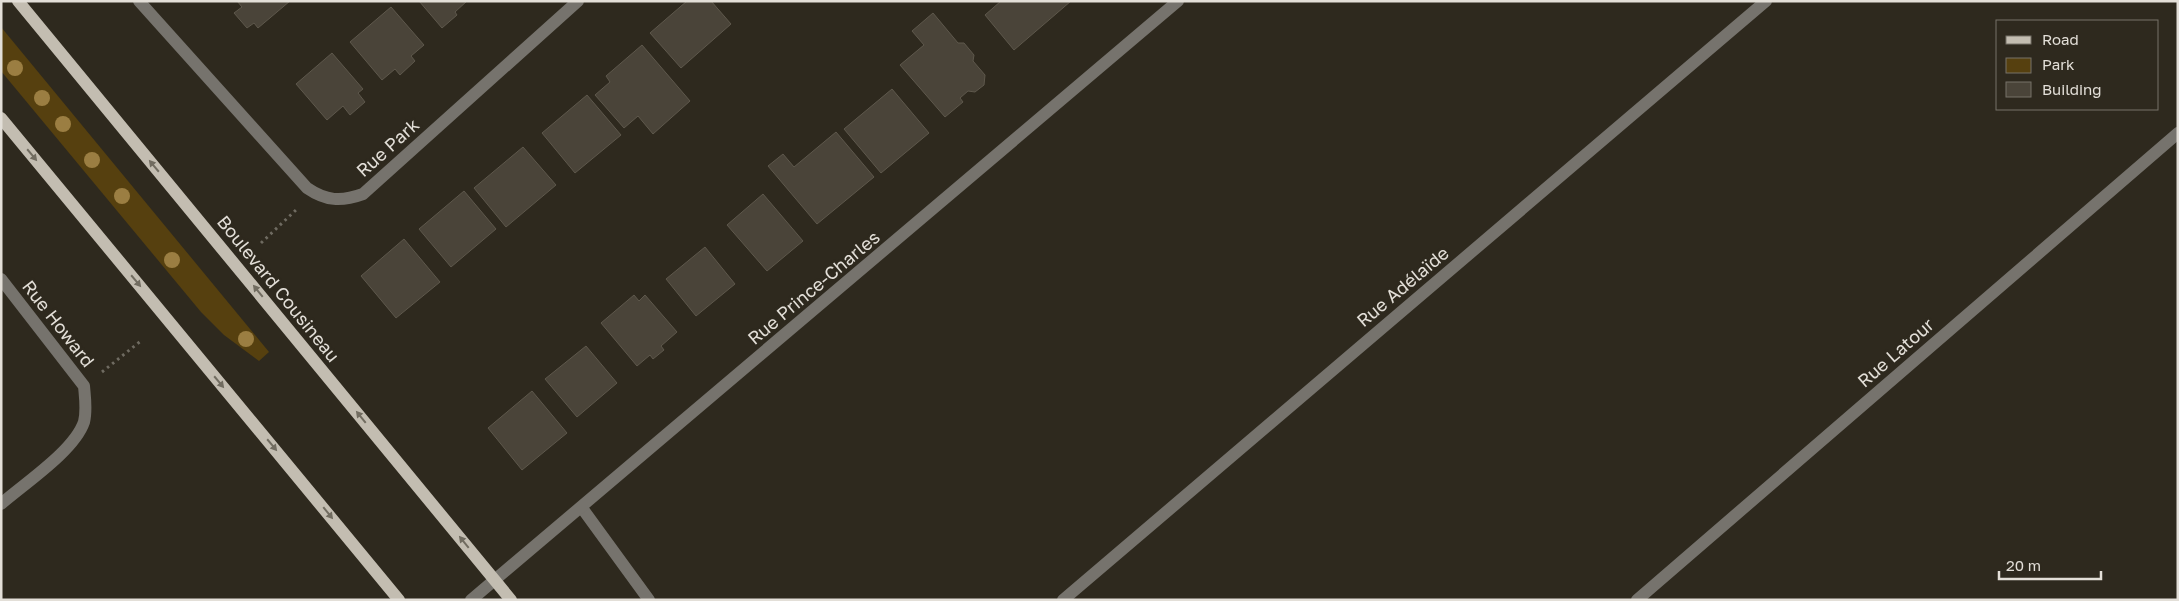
<svg xmlns="http://www.w3.org/2000/svg" width="2179" height="601" font-family="'Golos Text',sans-serif">
	<style>
		.green { fill: #56400f }
		.building { fill: #4a4439; stroke: #5e584c }
		.lines { fill: none; stroke-linecap: round; stroke-linejoin: round }
		.path { stroke: #6f6b61; stroke-width: 3; stroke-dasharray: 2.5 4; stroke-linecap: butt }
		.minor { stroke: #76736d; stroke-width: 12 }
		.major { stroke: #c3bdb1; stroke-width: 12 }
		.tree { fill: #9b7e42 }
		.oneway { fill: #716c60 }
		.labels { text-anchor: middle; stroke-width: 5; stroke-linejoin: round; paint-order: stroke }
		.street-label { font-size: 18px; fill: #e3dfd8; stroke: #2e291e }
	</style>
	<rect width="100%" height="100%" fill="#2e291e"/>
	<!-- green -->
	<path class="green" d="M1,27L269,352L259,361L224,335L201,312L1,71Z"/>
	<!-- building -->
	<g class="building">
		<path d="M237,1H290L258,28L254,23L247,28L234,13L242,7Z"/>
		<path d="M419,1H467L455,12L457,15L442,28Z"/>
		<path d="M687,1H711L731,24L681,68L650,33Z"/>
		<path d="M1001,1H1071L1014,50L985,15Z"/>
		<path d="M391,7L424,45L411,56L415,61L400,75L395,69L382,80L350,42Z"/>
		<path d="M933,13L958,43H964L974,55L973,61L985,75L984,85L975,92L968,91L960,98L963,102L945,117L900,65L924,45L912,31Z"/>
		<path d="M642,45L690,101L653,134L638,116L624,128L595,95L610,82L606,76Z"/>
		<path d="M332,53L363,89L358,93L365,102L350,115L343,106L327,120L296,84Z"/>
		<path d="M892,89L929,133L881,173L844,129Z"/>
		<path d="M587,95L621,135L575,173L542,133Z"/>
		<path d="M836,132L874,177L817,224L768,166L783,154L794,167Z"/>
		<path d="M523,147L556,185L506,227L474,188Z"/>
		<path d="M464,191L496,229L451,267L419,229Z"/>
		<path d="M763,194L803,241L767,271L727,225Z"/>
		<path d="M404,239L440,282L396,318L361,276Z"/>
		<path d="M705,247L735,284L696,316L666,279Z"/>
		<path d="M634,295L639,301L645,295L677,332L661,346L664,350L653,359L650,355L637,366L601,323Z"/>
		<path d="M586,346L617,383L577,417L545,379Z"/>
		<path d="M532,391L567,433L522,470L488,428Z"/>
	</g>
	<g class="lines">
		<!-- path -->
		<g class="path">
			<path d="M261,243L297,209"/>
			<path d="M102,372L142,340"/>
		</g>
		<!-- minor -->
		<g class="minor">
			<path d="M139,1L307,188C326,201 341,202 363,194L578,1"/>
			<path d="M1,279L84,386C85,398 87,410 84,422C74,451 25,483 1,504"/>
			<path d="M582,508L649,600"/>
			<path d="M471,600L1178,1"/>
			<path d="M1063,600L1766,1"/>
			<path d="M1637,600L2178,133"/>
		</g>
		<!-- major -->
		<g class="major">
			<path d="M18,1L511,600"/>
			<path d="M1,118L399,600"/>
		</g>
	</g>
	<!-- trees -->
	<g class="tree">
		<circle cx="15" cy="68" r="8"/>
		<circle cx="42" cy="98" r="8"/>
		<circle cx="63" cy="124" r="8"/>
		<circle cx="92" cy="160" r="8"/>
		<circle cx="122" cy="196" r="8"/>
		<circle cx="172" cy="260" r="8"/>
		<circle cx="246" cy="339" r="8"/>
	</g>
	<!-- one-way arrows -->
	<defs><path id="oneway-solid" d="M-6-.8H1V-3.2L6.5 0L1 3.2V.8H-6Z" transform="scale(1.25)"/></defs>
	<g class="oneway">
		<use href="#oneway-solid" transform="translate(32 155) rotate(50)"/>
		<use href="#oneway-solid" transform="translate(154 166) rotate(-130)"/>
		<use href="#oneway-solid" transform="translate(136 281) rotate(50)"/>
		<use href="#oneway-solid" transform="translate(258 291) rotate(-129)"/>
		<use href="#oneway-solid" transform="translate(219 382) rotate(50)"/>
		<use href="#oneway-solid" transform="translate(361 417) rotate(-129)"/>
		<use href="#oneway-solid" transform="translate(272 445) rotate(50)"/>
		<use href="#oneway-solid" transform="translate(328 513) rotate(51)"/>
		<use href="#oneway-solid" transform="translate(464 542) rotate(-129)"/>
	</g>
	<g class="labels">
		<!-- street labels -->
		<g class="street-label">
			<text transform="translate(388 148) rotate(-42)" y="6">Rue Park</text>
			<text transform="translate(1403 287) rotate(-40)" y="6">Rue Adélaïde</text>
			<text transform="translate(814 288) rotate(-40)" y="6">Rue Prince-Charles</text>
			<text transform="translate(278 289) rotate(51)" y="6">Boulevard Cousineau</text>
			<text transform="translate(58 324) rotate(52)" y="6">Rue Howard</text>
			<text transform="translate(1896 353) rotate(-41)" y="6">Rue Latour</text>
		</g>
	</g>
	<!-- border -->
	<rect width="2179" height="601" fill="none" stroke="#e3dfd8" stroke-width="5"/>
	<!-- legend -->
	<rect x="1996" y="20" width="162" height="90" fill="#2e291e" stroke="#767268"/>
	<rect x="2006" y="36" width="25" height="8" fill="#c3bdb1" stroke="#767268"/>
	<text x="2042" y="45" font-size="15" fill="#e3dfd8">Road</text>
	<rect x="2006" y="58" width="25" height="15" fill="#56400f" stroke="#767268"/>
	<text x="2042" y="70" font-size="15" fill="#e3dfd8">Park</text>
	<rect x="2006" y="82" width="25" height="15" fill="#4a4439" stroke="#767268"/>
	<text x="2042" y="95" font-size="15" fill="#e3dfd8">Building</text>
	<!-- scale -->
	<path d="M1999 571v8h102v-8" fill="none" stroke="#e3dfd8" stroke-width="2.5"/>
	<text x="2006" y="571" font-size="15" fill="#e3dfd8" stroke="#2e291e" stroke-width="4" paint-order="stroke">20 m</text>
</svg>
